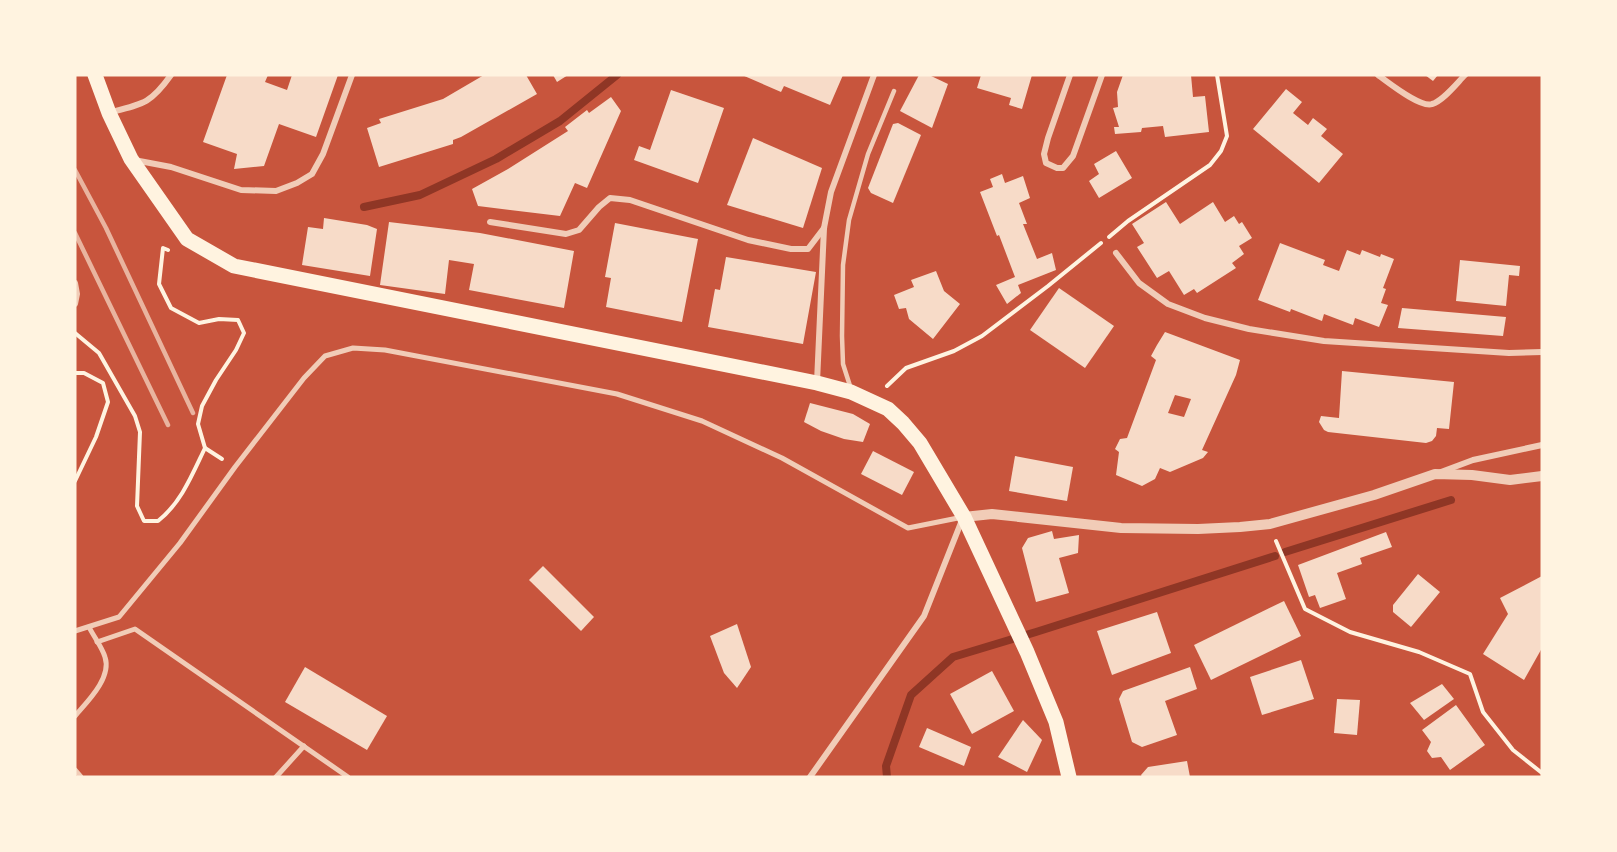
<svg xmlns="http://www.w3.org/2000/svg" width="1617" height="852" font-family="'DM Sans',sans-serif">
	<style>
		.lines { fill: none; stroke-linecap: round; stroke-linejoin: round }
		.stream { stroke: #8f3625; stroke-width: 8 }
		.building { fill: #f7dbc8; fill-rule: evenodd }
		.path { stroke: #fff3e0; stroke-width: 4 }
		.service { stroke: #f1ccb7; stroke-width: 4.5 }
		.pedestrian { stroke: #f1ccb7; stroke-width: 5 }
		.minor { stroke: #f1ccb7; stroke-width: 6 }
		.tertiary { stroke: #f1ccb7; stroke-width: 10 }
		.primary { stroke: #fff3e0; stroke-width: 15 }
		.rail { stroke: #e9b49f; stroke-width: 4.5 }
	</style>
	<rect width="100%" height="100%" fill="#c8553d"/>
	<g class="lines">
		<!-- stream -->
		<g class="stream">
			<path d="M364,207L420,195L496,159L560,121L617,75"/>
			<path d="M1285,552L1451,500"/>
			<path d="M887,777L886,766L911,695L953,657L1036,632L1275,556"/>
		</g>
	</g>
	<!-- building -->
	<g class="building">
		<path d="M227,75H268L265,82L287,90L292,75H338L316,137L279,124L264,166L234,169L237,154L203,142Z"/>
		<path d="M484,75H526L537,94L461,137L453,140V144L379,167L367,128L381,123L379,119L443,99Z"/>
		<path d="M553,75H568L557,82Z"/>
		<path d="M742,75H843L830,105L784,86L781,92Z"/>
		<path d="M919,75H929L948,84L932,128L900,111Z"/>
		<path d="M981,75H1032L1022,109L1009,105L1011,98L977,88Z"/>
		<path d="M1123,75H1191L1193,97L1205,96L1209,132L1165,137L1163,126L1142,128L1141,132L1115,134L1114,127H1119L1113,108L1118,107L1117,92Z"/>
		<path d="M1425,75H1438L1433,81Z"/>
		<path d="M1286,89L1302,102L1293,113L1308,125L1313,118L1327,129L1321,136L1343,154L1319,183L1253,129Z"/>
		<path d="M671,90L724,108L698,183L634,160L639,146L650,150Z"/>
		<path d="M611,97L621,111L587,188L575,183L560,216L478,206L472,189L508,169L568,131L565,127L587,110L589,113Z"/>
		<path d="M898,123L921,135L893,203L871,193L868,188L893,124Z"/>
		<path d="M753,138L822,168L803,228L727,205Z"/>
		<path d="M1116,151L1132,178L1099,198L1089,181L1099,174L1094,164Z"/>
		<path d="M1002,174L1005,183L1023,176L1030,198L1019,203L1027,224H1023L1037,259L1052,253L1056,270L1018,285L1021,293L1007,304L996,285L1015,277L999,235L997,236L980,192L993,187L990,179Z"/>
		<path d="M1166,202L1180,224L1213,202L1225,222L1234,216L1239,224L1242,222L1252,238L1239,246L1244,254L1232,263L1236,268L1197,293L1194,289L1184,295L1169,271L1157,278L1137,247L1144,243L1132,224Z"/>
		<path d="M324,218L367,225L377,229L370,276L302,265L308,227L323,229Z"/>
		<path d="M389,222L480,233L574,251L564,308L469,290L474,264L449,260L445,294L380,285Z"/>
		<path d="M615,223L698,239L682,322L606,307L611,278L605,277Z"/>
		<path d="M1280,243L1325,260L1323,265L1339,271L1347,250L1360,255L1362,250L1380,257L1381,254L1394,259L1383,288L1386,289L1381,303L1388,305L1379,327L1355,318L1353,325L1324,314L1322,321L1291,309L1290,312L1258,300Z"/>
		<path d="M726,257L816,272L803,344L708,327L715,289L720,290Z"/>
		<path d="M1460,260L1520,266L1519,276L1509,275L1506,306L1456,301Z"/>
		<path d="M936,271L944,291L960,304L933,339L909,319L906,308L899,309L894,295L914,287L911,280Z"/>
		<path d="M1059,288L1114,326L1085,368L1030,330Z"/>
		<path d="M1402,308L1506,317L1503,336L1398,328Z"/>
		<path d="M1165,332L1240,360L1236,375L1202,450L1208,452L1203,458L1170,472L1160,468L1155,479L1142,486L1116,475L1119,452L1115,449L1120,439L1127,438L1156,360L1151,356L1157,345ZM1175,395L1191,399L1184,417L1168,413Z"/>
		<path d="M1342,371L1454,382L1449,429L1437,428L1436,436L1432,441L1426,443L1328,432L1324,430L1319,422L1321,416L1339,418Z"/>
		<path d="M810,403L853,414L870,424L863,442L844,439L821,431L804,422Z"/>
		<path d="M873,451L914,472L902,495L861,474Z"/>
		<path d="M1015,456L1073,467L1067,501L1009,491Z"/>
		<path d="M1052,531L1054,539L1079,535L1078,553L1059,558L1069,593L1036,602L1022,548L1028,538Z"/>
		<path d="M1386,532L1392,547L1360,558L1362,564L1337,573L1346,599L1320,608L1315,595L1309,597L1298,565Z"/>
		<path d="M543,566L594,617L581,631L529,580Z"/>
		<path d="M1418,574L1440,592L1411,627L1393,612V605Z"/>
		<path d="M1542,576V648L1524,680L1483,654L1508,614L1500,598Z"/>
		<path d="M1284,601L1301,636L1211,680L1194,645Z"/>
		<path d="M1157,612L1171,653L1112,675L1097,631Z"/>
		<path d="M737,624L751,667L737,688L724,673L710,636Z"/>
		<path d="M1301,660L1314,699L1262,715L1250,677Z"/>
		<path d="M305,667L387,716L367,750L285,702Z"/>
		<path d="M1190,667L1197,689L1165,701L1177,735L1142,747L1132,742L1119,699L1123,691Z"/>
		<path d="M992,671L1014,711L972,734L950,694Z"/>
		<path d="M1442,684L1454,699L1424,720L1410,703Z"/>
		<path d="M1337,699L1360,700L1357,735L1334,733Z"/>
		<path d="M1456,705L1485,745L1450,770L1441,757L1432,758L1427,751L1431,742L1422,730Z"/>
		<path d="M1023,720L1042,740L1027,772L998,757Z"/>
		<path d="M927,728L971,747L964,766L919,747Z"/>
		<path d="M1187,761L1190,777H1142L1141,775L1148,767Z"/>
	</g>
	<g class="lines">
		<!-- path -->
		<g class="path">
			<path d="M1109,237L1128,221L1210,165L1221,151L1227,136L1217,75"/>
			<path d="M75,333L99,353L135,416L140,432L137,506L144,521H158C181,503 192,475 205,448L198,424L202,406L216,380L236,350L244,333L238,320L219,319L199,323L171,308L159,284L163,248L168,250"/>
			<path d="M75,373H84L103,383L108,402L96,437L75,481"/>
			<path d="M887,386L906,368L954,351L982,336L1048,286L1101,243"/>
			<path d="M205,448L222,459"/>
			<path d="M1276,541L1305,609L1350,632L1419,652L1470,674L1483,712L1513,750L1542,773"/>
		</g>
		<!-- service -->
		<path class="service" d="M851,389L843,364L842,336L843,265L849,220L868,154L894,91"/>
		<!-- pedestrian -->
		<g class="pedestrian">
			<path d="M75,631L119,617L180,543L235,467L304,378L325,356L353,348L385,350L617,394L702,421L782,458L908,528L963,517"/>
			<path d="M97,642L135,629L348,777"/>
			<path d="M75,716C87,702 112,678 105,657C102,647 94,637 89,627"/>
			<path d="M75,770L81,777"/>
			<path d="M276,777L304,746"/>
		</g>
		<!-- minor -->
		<g class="minor">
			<path d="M1070,75L1048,138L1044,154L1046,163L1057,168H1063L1073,156L1102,75"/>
			<path d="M1378,75C1388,82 1420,108 1432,104C1443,101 1457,83 1465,75"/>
			<path d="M111,112C144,104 151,103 171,75"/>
			<path d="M134,160L171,167L241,190L276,191L297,183L312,174L323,154L352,75"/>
			<path d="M490,222L566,234L579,230L599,207L610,198L630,200L748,240L791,249H808L824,228"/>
			<path d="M1116,253L1139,283L1168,304L1205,318L1249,329L1324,341L1509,353L1542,352"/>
			<path d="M75,283L77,294L75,304"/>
			<path d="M817,382L824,228L831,192L874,75"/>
			<path d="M1441,472L1473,460L1542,445"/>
			<path d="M810,777L924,616L962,520"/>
		</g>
		<!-- tertiary -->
		<path class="tertiary" d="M964,517L992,514L1121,528L1198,529L1240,527L1270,524L1374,495L1435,474L1472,475L1510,480L1542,476"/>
		<!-- primary -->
		<path class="primary" d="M95,75L109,113L131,159L187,239L234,266L817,383L851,392L888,409L903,423L920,443L964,517L1027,652L1056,722L1069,777"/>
		<!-- rail -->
		<g class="rail">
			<path d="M75,170L106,228L193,413"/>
			<path d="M75,233L168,425"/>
		</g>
	</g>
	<!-- border -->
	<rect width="1617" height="852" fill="none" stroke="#fff3e0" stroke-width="153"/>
</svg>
